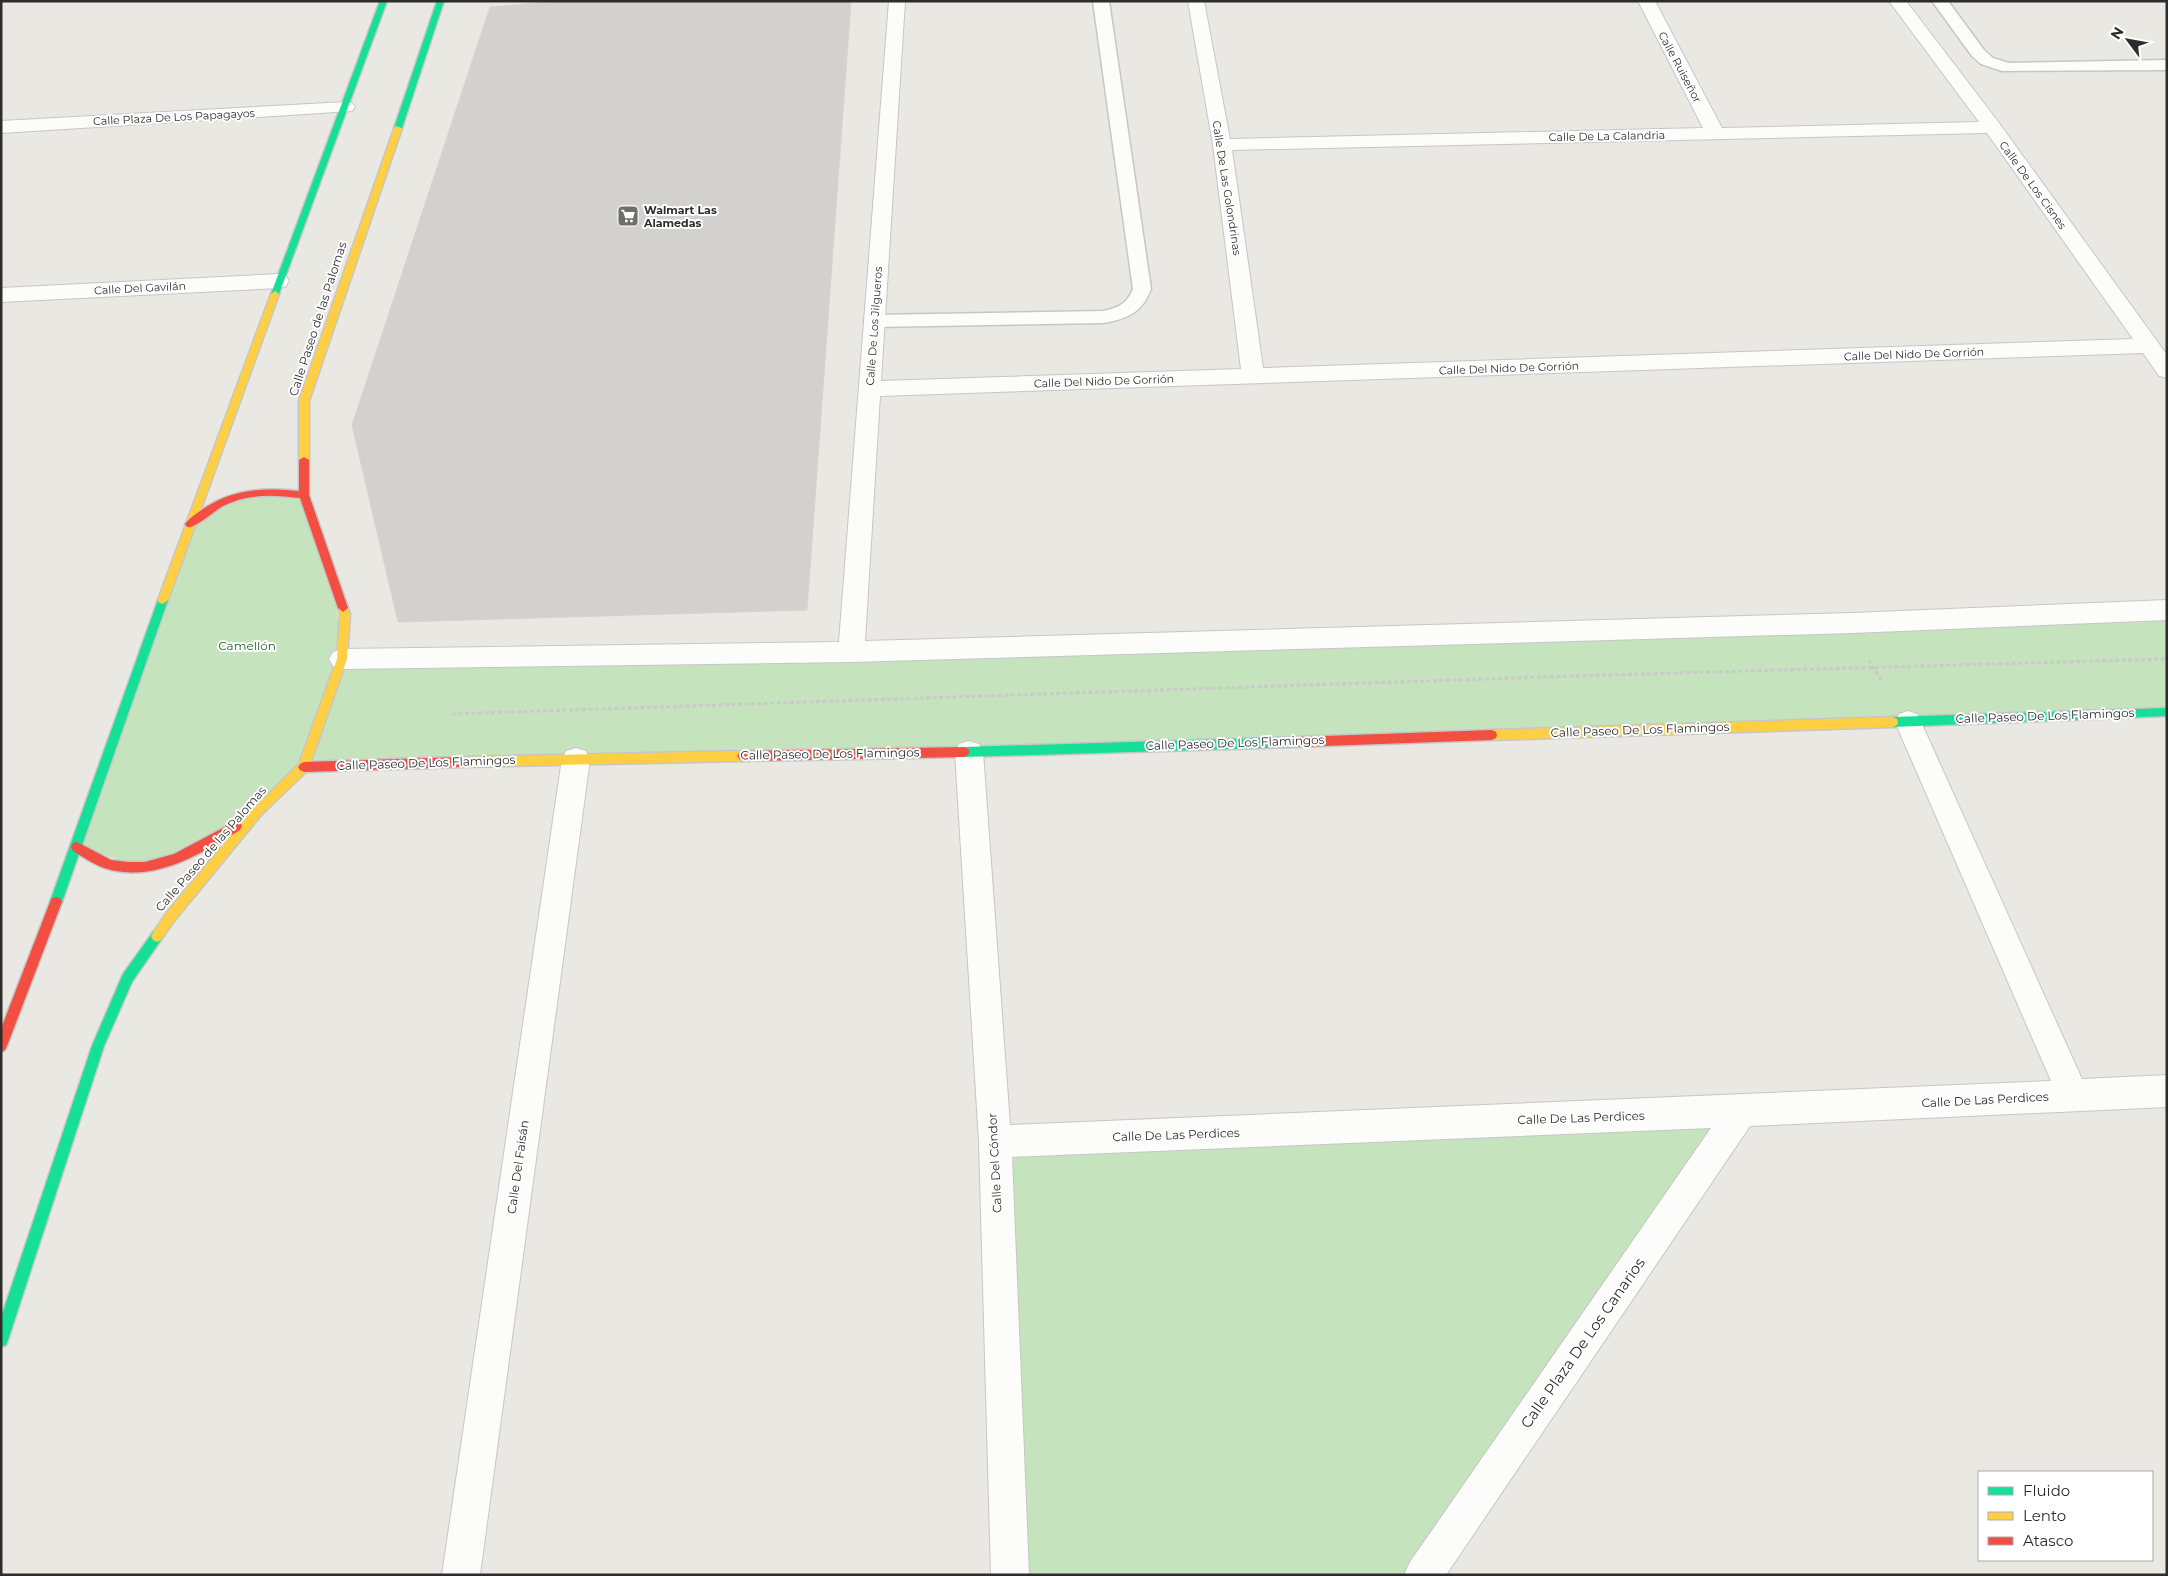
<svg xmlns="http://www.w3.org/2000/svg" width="2168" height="1576" font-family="Montserrat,sans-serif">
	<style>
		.green { fill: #c5e4bd }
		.building { fill: #d3d1cd; stroke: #d5d4ce }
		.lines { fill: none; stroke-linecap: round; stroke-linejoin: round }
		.lane-casing { stroke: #c7c6c7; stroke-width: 3 }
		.street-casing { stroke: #c7c6c7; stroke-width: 2 }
		.fast-casing { stroke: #c7c6c7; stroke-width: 3 }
		.slow-casing { stroke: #c7c6c7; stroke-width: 3 }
		.jam-casing { stroke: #c7c6c7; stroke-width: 3 }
		.path { stroke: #cacac9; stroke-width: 3; stroke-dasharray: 4 2.5; stroke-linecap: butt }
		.lane { fill: #fcfcfb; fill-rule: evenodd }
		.street { fill: #fcfcfb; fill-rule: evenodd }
		.fast { fill: #16e098; fill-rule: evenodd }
		.slow { fill: #ffcf43; fill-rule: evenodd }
		.jam { fill: #f24e42; fill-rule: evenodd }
		.labels { text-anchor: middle; stroke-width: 4; stroke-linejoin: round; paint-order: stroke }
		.far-street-label { font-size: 11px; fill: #2c2c2c; stroke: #fff }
		.far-poi-label { font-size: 11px; font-weight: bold; fill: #2c2c2c; stroke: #fff; text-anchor: start }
		.street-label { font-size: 12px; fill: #2c2c2c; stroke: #fff }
		.park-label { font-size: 12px; fill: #1e681e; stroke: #fff }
		.near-street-label { font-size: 15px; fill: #2c2c2c; stroke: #fff }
	</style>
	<rect width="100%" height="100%" fill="#eae8e2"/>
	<!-- green -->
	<g class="green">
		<path d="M231,495H304L333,574L342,659L2167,610V712L304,767L258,811L147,868L77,847L190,524Z"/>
		<path d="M1742,1111L1423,1575H1010L995,1142Z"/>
	</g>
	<!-- building -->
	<path class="building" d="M560,1H851L807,610L398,622L352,425L490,7Z"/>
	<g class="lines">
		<!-- lane casing -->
		<g class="lane-casing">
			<g id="lane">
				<path d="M1093,1H1109L1151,289C1142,313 1127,319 1103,323L874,327L867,326L864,321L867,316L874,315L1103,311C1118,308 1127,304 1133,289Z"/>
				<path d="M1932,1H1948L1984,50L1993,58L2009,63L2167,60V70L2002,71L1981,64L1972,56Z"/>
			</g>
		</g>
		<!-- street casing -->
		<g class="street-casing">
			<g id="street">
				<path d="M889,1H905L881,381L1241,369L1213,145L1188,1H1204L1230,139L1703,128L1638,1H1655L1722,128L1979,122L1889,1H1906L1999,123L2167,355V378L2159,376L2143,353L880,396L865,641L1852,613L2167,600V620L1852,633L851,662L342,669L333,666L329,659L333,652L342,649L839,642ZM1987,133L2133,339L1263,368L1232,150Z"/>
				<path d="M346,102L352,103L355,107L352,111L1,133V121Z"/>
				<path d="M279,274L286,276L289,281L286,286L279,288L1,302V288Z"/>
				<path d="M1908,711L1917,714L1921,722L2082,1079L2167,1075V1107L1750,1126L1446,1575H1404L1410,1562L1711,1128L1012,1157L1029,1575H991L979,1142L955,752L959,744L969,741L979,744L983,752L1010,1125L2051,1081L1895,722L1899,714Z"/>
				<path d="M576,748L586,751L590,759L480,1575H442L562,759L566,751Z"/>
			</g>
		</g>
		<!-- fast casing -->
		<g class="fast-casing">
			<g id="fast">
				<path d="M380,1H387L279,294L275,297L272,296L271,294Z"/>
				<path d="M437,1H444L402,128L395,130L394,128Z"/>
				<path d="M163,596L168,600L62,902L60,906L56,907L52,906L50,902L158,600Z"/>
				<path d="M2167,708V716L1893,727L1889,725L1888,722L1889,719L1893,717Z"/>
				<path d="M1296,737L1300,739L1301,742L1300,745L1296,747L964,757L960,755L958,752L960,749L964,747Z"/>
				<path d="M157,930L161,932L163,936L161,940L132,982L104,1046L8,1340L6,1345L1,1347V1318L92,1046L123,974L153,932Z"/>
			</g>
		</g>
		<!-- slow casing -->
		<g class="slow-casing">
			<g id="slow">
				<path d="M395,126L402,128L309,401V460L304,463L299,460V401Z"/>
				<path d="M275,291L279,294L168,600L163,604L159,603L158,600L271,294Z"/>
				<path d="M343,604L347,605L350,614L347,659L308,770L262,814L175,920L161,940L157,942L153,940L151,936L167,912L254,808L299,764L337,659L340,614L338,608Z"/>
				<path d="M1893,717L1897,719L1898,722L1897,725L1893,727L1492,740L1488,738L1487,735L1488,732L1492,730Z"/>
				<path d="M743,751L747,753L749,756L747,759L743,761L462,767L458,765L456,762L458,759L462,757Z"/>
			</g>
		</g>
		<!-- jam casing -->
		<g class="jam-casing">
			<g id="jam">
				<path d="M304,457L309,460V495L348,608L343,612L338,608L300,498C274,495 248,493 223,506C214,511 195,529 187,527L185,524C190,517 199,512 206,507C236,488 265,488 299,491V460Z"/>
				<path d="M1492,730L1496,732L1497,735L1496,738L1492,740L1296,747L1292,745L1291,742L1292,739L1296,737Z"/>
				<path d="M964,747L968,749L970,752L968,755L964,757L743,761L739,759L737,756L739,753L743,751Z"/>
				<path d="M462,757L466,759L468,762L466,765L462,767L304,772L300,770L298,767L300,764L304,762Z"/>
				<path d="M236,821L240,822L242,826L240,830C202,853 158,881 111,870C97,867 85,858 73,851L71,847L73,843L77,842L111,860L128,862H145L174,854Z"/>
				<path d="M56,897L60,898L62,902L7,1046L5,1050L1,1052V1029L50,902L52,898Z"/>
			</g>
		</g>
		<!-- path -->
		<g class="path">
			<path d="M1869,660L1882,682"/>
			<path d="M452,714L1574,676L2167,659"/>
		</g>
		<!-- lane -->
		<use href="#lane" class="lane"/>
		<!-- street -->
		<use href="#street" class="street"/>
		<!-- fast -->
		<use href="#fast" class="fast"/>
		<!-- slow -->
		<use href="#slow" class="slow"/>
		<!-- jam -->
		<use href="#jam" class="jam"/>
	</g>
	<!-- icons -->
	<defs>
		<g id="supermarket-square" transform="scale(1.125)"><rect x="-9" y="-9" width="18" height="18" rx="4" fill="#6e6e6c" stroke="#fff"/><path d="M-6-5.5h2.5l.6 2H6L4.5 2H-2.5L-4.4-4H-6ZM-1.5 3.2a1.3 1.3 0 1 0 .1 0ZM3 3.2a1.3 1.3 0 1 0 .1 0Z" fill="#fff"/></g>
	</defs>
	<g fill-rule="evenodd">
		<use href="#supermarket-square" x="628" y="216"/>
	</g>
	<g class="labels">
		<!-- far-street labels -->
		<g class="far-street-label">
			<text transform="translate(1680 67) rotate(62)" y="4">Calle Ruiseñor</text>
			<text transform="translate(174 117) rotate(-3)" y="4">Calle Plaza De Los Papagayos</text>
			<text transform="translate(1607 136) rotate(-1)" y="4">Calle De La Calandria</text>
			<text transform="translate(2033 185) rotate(54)" y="4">Calle De Los Cisnes</text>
			<text transform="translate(1227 188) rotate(81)" y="4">Calle De Las Golondrinas</text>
			<text transform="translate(140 288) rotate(-3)" y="4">Calle Del Gavilán</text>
			<text transform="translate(874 326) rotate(-86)" y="4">Calle De Los Jilgueros</text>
			<text transform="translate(1914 354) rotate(-2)" y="4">Calle Del Nido De Gorrión</text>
			<text transform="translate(1509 368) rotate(-2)" y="4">Calle Del Nido De Gorrión</text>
			<text transform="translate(1104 381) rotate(-2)" y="4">Calle Del Nido De Gorrión</text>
		</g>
		<!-- far-poi labels -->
		<g class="far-poi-label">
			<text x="644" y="214">Walmart Las<tspan x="644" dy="13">Alamedas</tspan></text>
		</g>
		<!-- street labels -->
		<g class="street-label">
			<text transform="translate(318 319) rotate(-72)" y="4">Calle Paseo de las Palomas</text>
			<text transform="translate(2045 716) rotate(-2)" y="4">Calle Paseo De Los Flamingos</text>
			<text transform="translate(1640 730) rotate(-2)" y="4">Calle Paseo De Los Flamingos</text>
			<text transform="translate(1235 743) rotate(-2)" y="4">Calle Paseo De Los Flamingos</text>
			<text transform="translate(830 754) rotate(-1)" y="4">Calle Paseo De Los Flamingos</text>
			<text transform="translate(426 763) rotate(-2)" y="4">Calle Paseo De Los Flamingos</text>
			<text transform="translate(211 849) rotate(-49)" y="4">Calle Paseo de las Palomas</text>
			<text transform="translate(1985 1100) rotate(-3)" y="4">Calle De Las Perdices</text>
			<text transform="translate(1581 1118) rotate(-2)" y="4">Calle De Las Perdices</text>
			<text transform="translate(1176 1135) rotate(-2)" y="4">Calle De Las Perdices</text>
			<text transform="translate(995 1163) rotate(-93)" y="4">Calle Del Cóndor</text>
			<text transform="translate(518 1167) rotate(-82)" y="4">Calle Del Faisán</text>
		</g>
		<!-- park labels -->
		<g class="park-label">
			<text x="247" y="650">Camellón</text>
		</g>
		<!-- near-street labels -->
		<g class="near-street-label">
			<text transform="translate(1583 1343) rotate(-55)" y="5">Calle Plaza De Los Canarios</text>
		</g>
	</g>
	<!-- border -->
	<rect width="2168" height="1576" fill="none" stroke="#2c2c2c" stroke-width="5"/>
	<!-- legend -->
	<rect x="1978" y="1471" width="175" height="90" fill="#ffffff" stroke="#ababab"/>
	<rect x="1988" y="1487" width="25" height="8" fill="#16e098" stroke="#ababab"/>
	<text x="2023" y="1496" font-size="15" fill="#2c2c2c">Fluido</text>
	<rect x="1988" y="1512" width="25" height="8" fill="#ffcf43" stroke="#ababab"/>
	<text x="2023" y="1521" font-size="15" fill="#2c2c2c">Lento</text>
	<rect x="1988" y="1537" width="25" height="8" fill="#f24e42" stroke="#ababab"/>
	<text x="2023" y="1546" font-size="15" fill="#2c2c2c">Atasco</text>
	<!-- north arrow -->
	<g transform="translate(2128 40) rotate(302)" stroke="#ffffff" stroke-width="4" paint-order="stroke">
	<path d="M0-4L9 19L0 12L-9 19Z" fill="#2c2c2c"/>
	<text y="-8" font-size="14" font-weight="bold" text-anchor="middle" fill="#2c2c2c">N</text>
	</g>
</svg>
